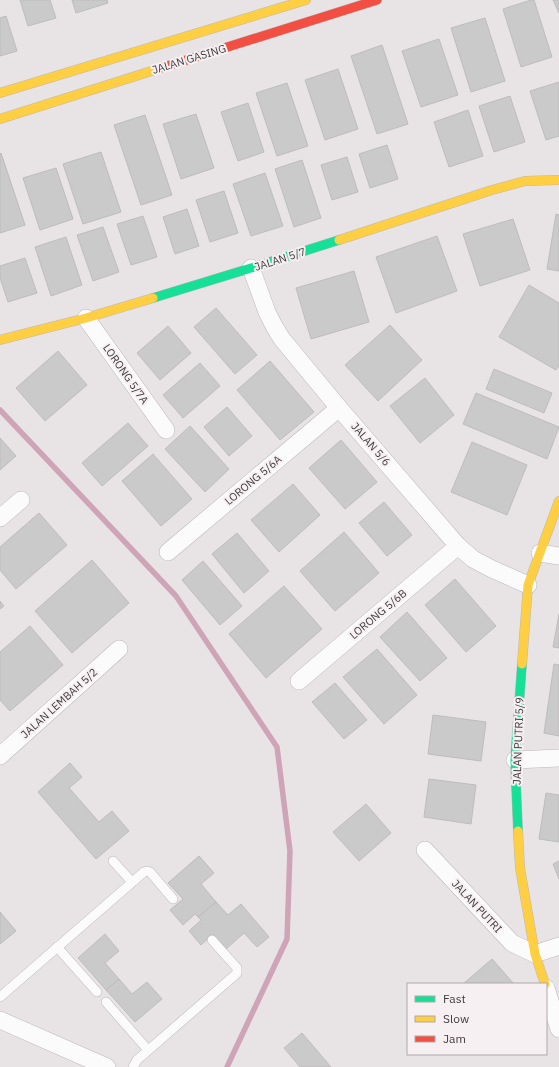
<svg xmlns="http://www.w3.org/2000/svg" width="559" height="1067" font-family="'IBM Plex Sans',sans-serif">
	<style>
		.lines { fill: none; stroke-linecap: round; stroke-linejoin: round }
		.stream { stroke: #cea4b6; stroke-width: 5.5 }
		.building { fill: #cbcaca; stroke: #bebcbd }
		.lane-casing { stroke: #bbb8b9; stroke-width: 10 }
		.street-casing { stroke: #bbb8b9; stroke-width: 18 }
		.fast-casing { stroke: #bbb8b9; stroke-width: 10 }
		.slow-casing { stroke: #bbb8b9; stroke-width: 10 }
		.jam-casing { stroke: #bbb8b9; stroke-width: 10 }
		.lane { stroke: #fcfbfb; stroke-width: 9 }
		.street { stroke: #fcfbfb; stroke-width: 17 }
		.fast { stroke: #16e098; stroke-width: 9 }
		.slow { stroke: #ffcf43; stroke-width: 9 }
		.jam { stroke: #f24e42; stroke-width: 9 }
		.labels { text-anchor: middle; stroke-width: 4; stroke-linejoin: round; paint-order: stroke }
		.street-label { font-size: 11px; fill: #3f3c3d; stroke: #f7f0f3 }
	</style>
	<rect width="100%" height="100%" fill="#e8e4e6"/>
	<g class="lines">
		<!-- stream -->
		<path class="stream" d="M0,410L176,596L277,747L290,851L287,939L227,1067"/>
	</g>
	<!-- building -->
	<g class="building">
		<path d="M20,0H50L56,18L28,26Z"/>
		<path d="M72,0H107L108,3L76,13Z"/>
		<path d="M531,0H534L552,57L521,67L503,9Z"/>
		<path d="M553,0H559V13Z"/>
		<path d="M6,16L17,51L0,56V18Z"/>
		<path d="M485,18L505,81L471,92L451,28Z"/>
		<path d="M439,39L458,95L421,107L402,51Z"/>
		<path d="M382,45L408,124L377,134L351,56Z"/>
		<path d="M338,69L358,129L325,140L305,80Z"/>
		<path d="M559,82V136L546,140L530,91Z"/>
		<path d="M287,83L308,146L277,156L256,93Z"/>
		<path d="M510,96L525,142L494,152L479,106Z"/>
		<path d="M248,103L264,152L238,161L221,112Z"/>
		<path d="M468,110L483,156L449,167L434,122Z"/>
		<path d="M196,114L214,168L181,179L163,124Z"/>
		<path d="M145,115L172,195L141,205L114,125Z"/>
		<path d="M387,145L398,179L370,188L359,154Z"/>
		<path d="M101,152L121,212L83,224L63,164Z"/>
		<path d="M1,153L25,225L0,233V154Z"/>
		<path d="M347,157L358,192L332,200L321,165Z"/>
		<path d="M302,160L321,218L294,227L275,169Z"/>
		<path d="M56,168L73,219L40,230L23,178Z"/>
		<path d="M265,173L283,226L251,236L233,184Z"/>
		<path d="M224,191L238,233L210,242L196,200Z"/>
		<path d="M187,209L199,246L175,254L163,217Z"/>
		<path d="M556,214L559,215V271L547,269Z"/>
		<path d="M143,216L157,257L131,265L117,224Z"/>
		<path d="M513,219L530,270L480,286L463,234Z"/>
		<path d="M103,227L119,272L93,281L77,235Z"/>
		<path d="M437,236L457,291L396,313L376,257Z"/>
		<path d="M66,237L82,285L51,296L35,247Z"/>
		<path d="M25,258L37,293L8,302L0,278V266Z"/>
		<path d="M354,271L369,322L311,339L296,288Z"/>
		<path d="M529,285L559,303V366L556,370L499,337Z"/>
		<path d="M216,308L257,355L235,374L194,327Z"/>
		<path d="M390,325L422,360L378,401L345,365Z"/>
		<path d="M168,326L191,353L160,380L137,353Z"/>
		<path d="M58,351L87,385L45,421L16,388Z"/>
		<path d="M270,361L314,412L280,440L237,390Z"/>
		<path d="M200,363L220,386L183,418L163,395Z"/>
		<path d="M494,369L552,393L544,413L486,389Z"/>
		<path d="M425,378L454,415L420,443L390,406Z"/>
		<path d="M476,393L559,427L547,459L463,424Z"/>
		<path d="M227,407L252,436L229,456L204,427Z"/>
		<path d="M128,423L148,446L102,486L82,463Z"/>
		<path d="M190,426L229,469L205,492L165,449Z"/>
		<path d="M0,438L16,456L0,470Z"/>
		<path d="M341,440L377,482L345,509L309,468Z"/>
		<path d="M472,442L527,465L507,515L451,492Z"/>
		<path d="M153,454L192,499L161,526L122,481Z"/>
		<path d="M293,484L320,515L279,552L251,520Z"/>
		<path d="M384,502L412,535L387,556L359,523Z"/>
		<path d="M39,513L67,545L16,589L0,570V547Z"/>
		<path d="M344,532L379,573L335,611L300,571Z"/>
		<path d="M237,533L269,571L244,593L212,554Z"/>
		<path d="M92,560L129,603L72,653L35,611Z"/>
		<path d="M203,561L242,606L220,625L182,580Z"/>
		<path d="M455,579L496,626L466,652L425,605Z"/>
		<path d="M284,586L322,629L266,678L229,634Z"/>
		<path d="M0,601L4,606L0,609Z"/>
		<path d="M407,612L447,658L420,681L380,637Z"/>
		<path d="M559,614V648L553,647Z"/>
		<path d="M30,626L63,665L10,711L0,700V652Z"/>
		<path d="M377,649L417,695L384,724L343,677Z"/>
		<path d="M554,664L559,665V736L544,733Z"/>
		<path d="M335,683L367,720L344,739L312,702Z"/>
		<path d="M433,715L486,722L481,761L428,754Z"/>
		<path d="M70,763L82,777L69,788L99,822L112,811L129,831L96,859L38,792Z"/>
		<path d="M429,779L476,785L471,824L424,817Z"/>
		<path d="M546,793L559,795V842L539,839Z"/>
		<path d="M366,804L391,833L359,861L333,832Z"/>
		<path d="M199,856L214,873L201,884L216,902L198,917L195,914L183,925L170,910L183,899L168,883Z"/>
		<path d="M559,861V879L553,864Z"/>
		<path d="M216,902L228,915L241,904L269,937L257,947L244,933L226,949L213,934L201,945L189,931L201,920L198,917Z"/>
		<path d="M0,912L16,931L0,944Z"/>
		<path d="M105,934L119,951L105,963L119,979L106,990L78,958Z"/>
		<path d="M492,959L514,984H463Z"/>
		<path d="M119,979L132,994L147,982L162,999L135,1022L106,990Z"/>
		<path d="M302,1033L331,1067H300L284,1048Z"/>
	</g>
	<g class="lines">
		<!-- lane casing -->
		<g class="lane-casing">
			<g id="lane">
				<path d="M113,861L132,882"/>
				<path d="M57,947L97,992"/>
				<path d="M0,997L144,872L147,871L150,872L173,899"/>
				<path d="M106,1002L148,1050"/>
				<path d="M133,1067L137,1060L235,975L237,973V968L212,940"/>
			</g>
		</g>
		<!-- street casing -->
		<g class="street-casing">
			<g id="street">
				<path d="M251,268L267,312L274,326L282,339L339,408L458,546L473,559L492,569L528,585"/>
				<path d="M86,318L166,430"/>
				<path d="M0,518L21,500"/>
				<path d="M168,552L339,408"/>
				<path d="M540,553L559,556"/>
				<path d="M299,681L458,546"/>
				<path d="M0,756L119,649"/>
				<path d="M515,760L559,758"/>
				<path d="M425,850L512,943L535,954L559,946"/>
				<path d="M546,988L559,1029"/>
				<path d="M0,1020L107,1067"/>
			</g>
		</g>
		<!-- fast casing -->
		<g class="fast-casing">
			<g id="fast">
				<path d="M153,298L251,268L339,240"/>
				<path d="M518,831L515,760L522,664"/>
			</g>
		</g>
		<!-- slow casing -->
		<g class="slow-casing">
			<g id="slow">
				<path d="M0,93L306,0"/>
				<path d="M0,119L161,68"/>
				<path d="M339,240L492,190L525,181L559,180"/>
				<path d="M0,340L86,318L153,298"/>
				<path d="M522,664L528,585L559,501"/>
				<path d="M518,831L520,868L535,954L545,984"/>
			</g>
		</g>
		<!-- jam casing -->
		<g class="jam-casing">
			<path id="jam" d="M161,68L377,0"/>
		</g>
		<!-- lane -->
		<use href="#lane" class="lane"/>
		<!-- street -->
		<use href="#street" class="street"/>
		<!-- fast -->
		<use href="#fast" class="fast"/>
		<!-- slow -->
		<use href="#slow" class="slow"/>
		<!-- jam -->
		<use href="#jam" class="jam"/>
	</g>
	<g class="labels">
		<!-- street labels -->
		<g class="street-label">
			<text transform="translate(189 59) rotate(-17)" y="4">JALAN GASING</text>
			<text transform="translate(280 259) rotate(-18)" y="4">JALAN 5/7</text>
			<text transform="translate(126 374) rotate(55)" y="4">LORONG 5/7A</text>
			<text transform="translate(371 444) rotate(49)" y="4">JALAN 5/6</text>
			<text transform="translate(253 480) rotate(-40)" y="4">LORONG 5/6A</text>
			<text transform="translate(378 614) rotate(-40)" y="4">LORONG 5/6B</text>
			<text transform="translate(59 703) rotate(-42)" y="4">JALAN LEMBAH 5/2</text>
			<text transform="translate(518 741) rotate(-88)" y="4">JALAN PUTRI 5/9</text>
			<text transform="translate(477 906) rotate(47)" y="4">JALAN PUTRI</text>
		</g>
	</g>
	<!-- legend -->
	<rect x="407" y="983" width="140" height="72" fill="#f7f0f3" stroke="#ada8aa"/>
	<rect x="415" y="996" width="20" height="6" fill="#16e098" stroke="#ada8aa"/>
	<text x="443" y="1003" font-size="12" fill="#3f3c3d">Fast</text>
	<rect x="415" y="1016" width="20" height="6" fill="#ffcf43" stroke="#ada8aa"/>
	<text x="443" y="1023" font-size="12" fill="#3f3c3d">Slow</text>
	<rect x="415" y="1036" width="20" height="6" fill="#f24e42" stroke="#ada8aa"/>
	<text x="443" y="1043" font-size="12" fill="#3f3c3d">Jam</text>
</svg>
